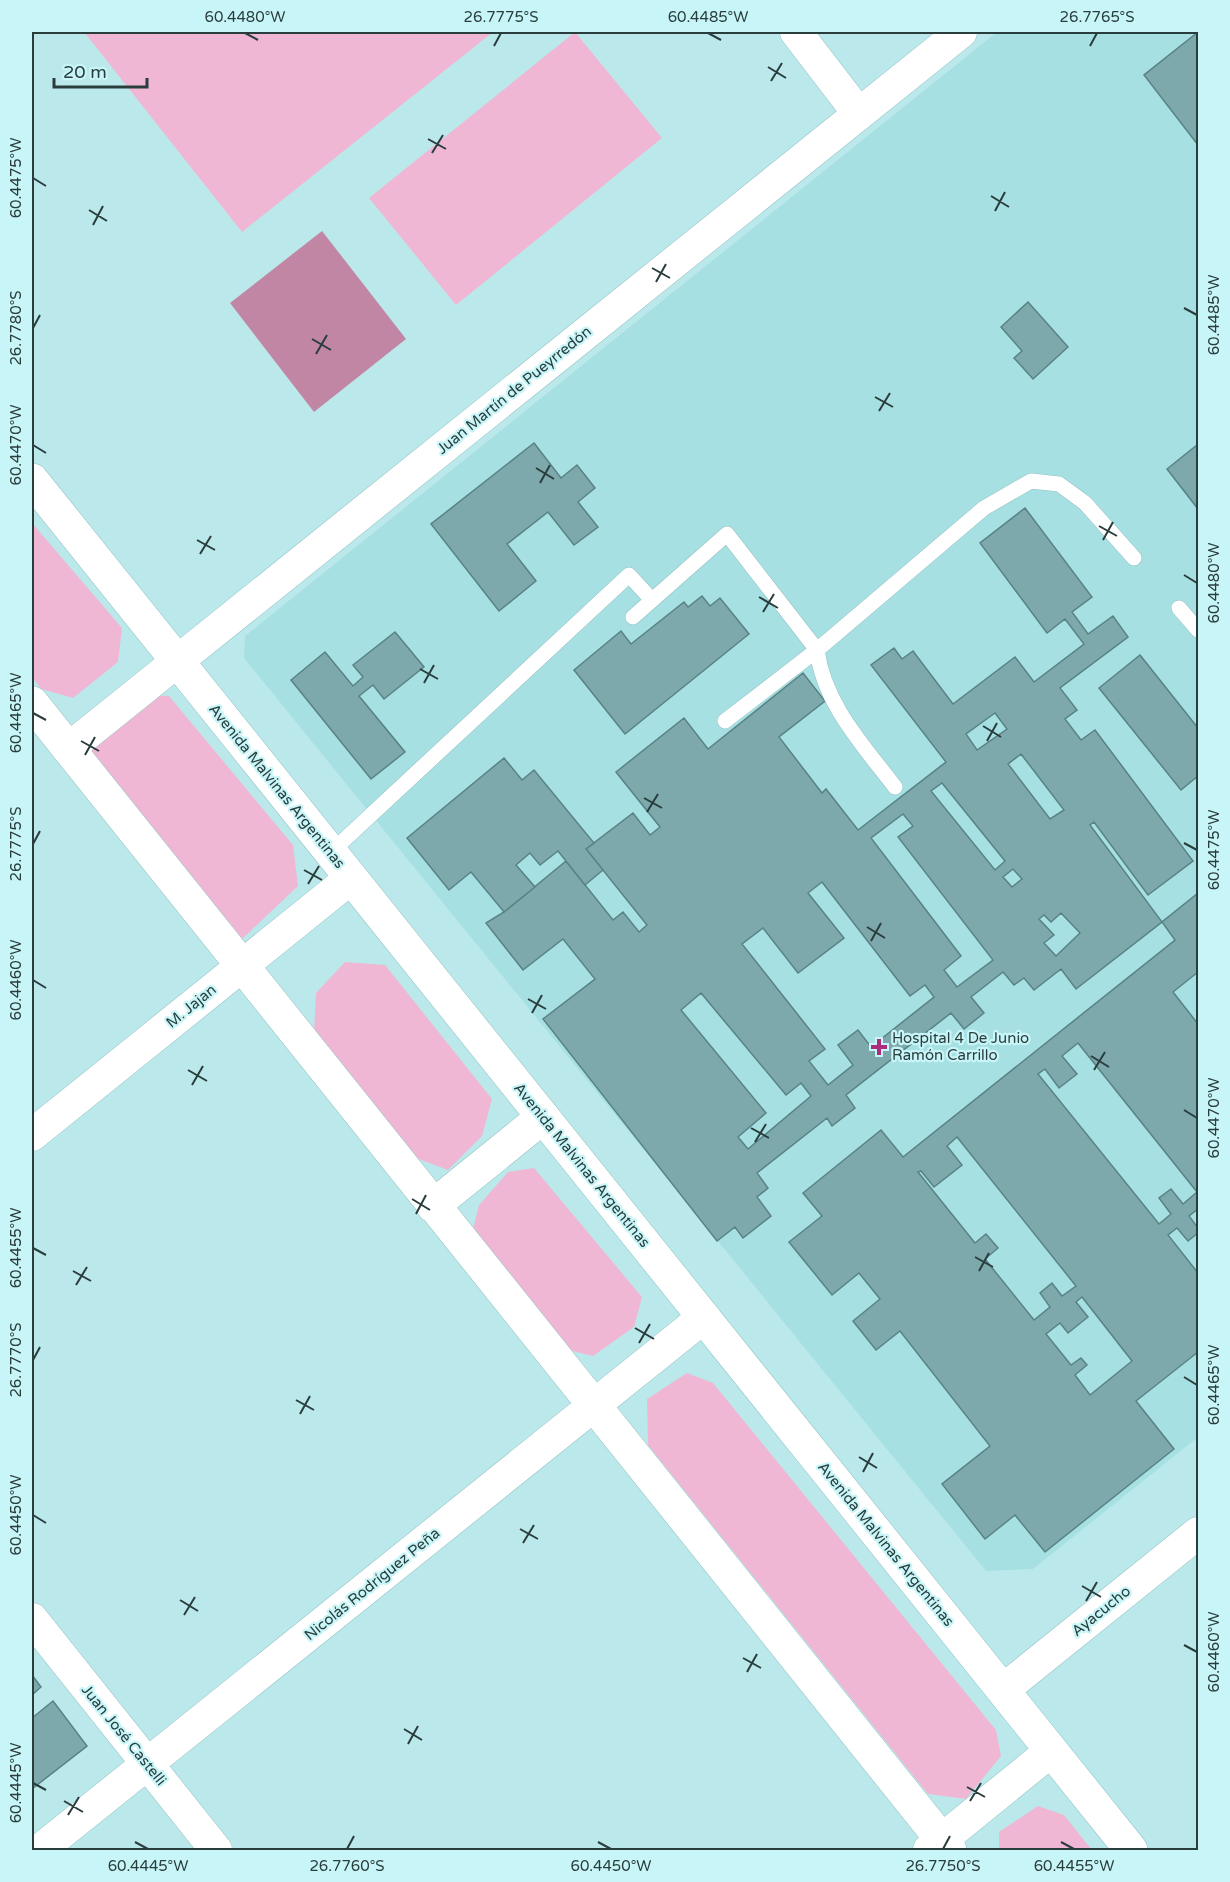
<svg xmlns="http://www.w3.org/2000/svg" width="1230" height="1882" font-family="'Varela Round',sans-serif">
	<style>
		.built { fill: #a7e0e2 }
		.green { fill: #f0b7d4 }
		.water { fill: #c286a5 }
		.building { fill: #7da9ac; stroke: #588385; stroke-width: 1.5; fill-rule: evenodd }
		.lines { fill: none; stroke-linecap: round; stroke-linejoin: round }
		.service-casing { stroke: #94c1c3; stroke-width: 16 }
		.minor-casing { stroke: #94c1c3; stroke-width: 33 }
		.secondary-casing { stroke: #94c1c3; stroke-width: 34 }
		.service { stroke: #fff; stroke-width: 15 }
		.minor { stroke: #fff; stroke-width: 32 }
		.secondary { stroke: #fff; stroke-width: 33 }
		.ticks { fill: none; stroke: #2a3d3d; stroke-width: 2 }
		.poi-dot { fill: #ad2d7c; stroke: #c8f6f8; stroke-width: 2 }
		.labels { text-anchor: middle; stroke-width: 4.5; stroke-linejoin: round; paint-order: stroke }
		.street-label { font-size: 15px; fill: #2a3d3d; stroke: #c8f6f8 }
		.poi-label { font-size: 15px; fill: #2a3d3d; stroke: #c8f6f8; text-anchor: start }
		.neatline { fill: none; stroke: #2a3d3d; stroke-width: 2 }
		.ticks-label { font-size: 15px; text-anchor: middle; fill: #2a3d3d }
	</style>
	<rect width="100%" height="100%" fill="#bbe9eb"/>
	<!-- built -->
	<path class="built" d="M997,32H1198V1437L1033,1569L986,1571L244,658L245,636Z"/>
	<!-- green -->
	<g class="green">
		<path d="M84,32H493L242,232Z"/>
		<path d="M575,32L662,138L456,305L369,198Z"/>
		<path d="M32,523L122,628L118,662L73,698L41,689L32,677Z"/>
		<path d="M146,695L169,696L293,845L298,886L240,941L86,748Z"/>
		<path d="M345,962L385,965L492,1099L482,1136L448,1170L413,1157L314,1033L316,993Z"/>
		<path d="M534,1168L642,1297L634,1327L593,1356L564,1349L472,1233L479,1205L508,1172Z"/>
		<path d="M687,1373L713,1383L996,1730L1001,1756L966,1799L928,1794L648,1445L647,1399Z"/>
		<path d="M1038,1806L1064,1815L1092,1850H999V1832Z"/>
	</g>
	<!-- water -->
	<path class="water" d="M322,231L406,339L314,412L230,303Z"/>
	<!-- building -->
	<g class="building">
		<path d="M1198,32V145L1144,75Z"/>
		<path d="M1028,302L1068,347L1033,379L1014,358L1022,351L1001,327Z"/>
		<path d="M534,443L561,478L577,465L595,488L578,502L598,527L574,545L548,512L507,544L536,581L499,611L431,524Z"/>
		<path d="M1197,445L1198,448V509L1167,469Z"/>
		<path d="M1025,508L1092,597L1072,612L1088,634L1113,616L1128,637L1060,688L1077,710L1065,719L1081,740L1095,730L1193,861L1148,895L1094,822L1090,825L1162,922L1076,989L1061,969L1034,990L1024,978L1014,985L1003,972L971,997L984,1013L964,1029L951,1013L846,1095L855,1108L832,1126L827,1118L757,1173L768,1188L757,1197L771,1216L743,1238L735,1227L717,1241L543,1019L595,979L563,939L523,970L486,923L504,912L566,861L613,920L623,912L639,932L647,925L586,849L633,813L650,835L660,827L616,772L684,718L708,749L803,673L825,701L779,737L822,793L826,789L858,830L946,762L871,665L894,648L902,659L913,651L953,704L1015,657L1034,682L1084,644L1065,619L1047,633L980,543ZM995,713L1007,729L977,750L966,734ZM1021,754L1064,810L1050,819L1008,764ZM942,783L1005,861L995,870L931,791ZM903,814L913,826L898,837L993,960L957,987L944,970L961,956L871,838ZM1013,869L1022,879L1012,887L1003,877ZM822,882L910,996L925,985L934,997L871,1047L858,1030L838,1045L853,1065L828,1085L809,1061L825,1049L742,944L763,928L798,973L844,938L808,893ZM1061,913L1080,933L1056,956L1044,943L1054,935L1039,919L1044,915L1051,922ZM701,993L786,1095L801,1083L811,1096L748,1149L738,1137L766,1113L681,1010Z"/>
		<path d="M702,596L710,606L720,598L749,634L625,734L574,670L621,631L631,644L684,602L688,607Z"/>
		<path d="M395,632L424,667L384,699L373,685L359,696L405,752L371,779L291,680L325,652L353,686L363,677L353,665Z"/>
		<path d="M1140,655L1198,728V776L1181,790L1099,688Z"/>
		<path d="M504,758L522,780L534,770L594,843L586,849L603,870L585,885L558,851L540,865L530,853L516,865L535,887L504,912L471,872L449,890L407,838Z"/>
		<path d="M1198,893V972L1173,992L1198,1024V1209L1189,1216L1198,1228V1233L1188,1241L1177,1228L1168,1235L1198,1273V1352L1136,1401L1174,1449L1045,1552L1015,1515L985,1539L942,1484L990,1446L900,1331L876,1350L853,1321L880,1299L859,1273L832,1295L789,1242L822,1216L803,1193L881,1130L903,1157L1175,940L1162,922ZM1078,1043L1197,1192L1183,1204L1171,1189L1159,1198L1171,1214L1159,1224L1038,1074L1045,1069L1059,1088L1077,1074L1062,1056ZM957,1137L1076,1286L1062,1296L1052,1283L1040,1293L1050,1307L1034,1320L985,1259L998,1248L986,1234L975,1243L918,1172L921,1171L934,1187L962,1165L947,1146ZM1082,1297L1132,1361L1090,1395L1075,1375L1087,1365L1081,1358L1071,1365L1046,1334L1060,1323L1068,1333L1088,1317L1076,1302Z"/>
		<path d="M32,1675L41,1687L32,1695Z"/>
		<path d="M53,1701L87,1746L32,1789V1718Z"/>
	</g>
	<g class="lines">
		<!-- service casing -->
		<g class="service-casing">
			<g id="service">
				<path d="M1179,608L1198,630"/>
				<path d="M633,617L727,534L817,650C824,704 863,745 895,787"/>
				<path d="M725,721L817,650L984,508L1031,481L1059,484L1085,503L1134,558"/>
				<path d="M330,853L629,575L652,600"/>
			</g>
		</g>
		<!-- minor casing -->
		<g class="minor-casing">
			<g id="minor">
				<path d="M796,32L859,114"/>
				<path d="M68,749L961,32"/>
				<path d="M32,1135L351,878"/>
				<path d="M32,1619L216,1850"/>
				<path d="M1003,1690L1198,1533"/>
				<path d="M40,1850L704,1317"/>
				<path d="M929,1850L1051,1751"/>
			</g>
		</g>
		<!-- secondary casing -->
		<g class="secondary-casing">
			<g id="secondary">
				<path d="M32,480L1131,1850"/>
				<path d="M32,703L950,1850"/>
				<path d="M433,1206L543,1117"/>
			</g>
		</g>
		<!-- service -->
		<use href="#service" class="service"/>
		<!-- minor -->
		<use href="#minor" class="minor"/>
		<!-- secondary -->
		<use href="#secondary" class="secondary"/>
	</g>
	<!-- ticks -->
	<path class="ticks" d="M245,33L258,40M708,33L721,40M494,46L501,33M1090,46L1097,33M768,67L786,78M771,81L782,63M428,139L446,149M432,153L443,135M33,178L46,186M991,196L1009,207M89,210L107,221M995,211L1005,192M93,225L103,206M652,268L670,278M656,282L666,264M1184,308L1197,315M33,328L40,315M312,339L331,350M316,354L327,335M875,397L893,407M879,411L890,393M33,445L46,453M536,468L554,479M540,483L550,465M1099,526L1117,536M197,540L215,550M1103,540L1113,522M200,554L211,536M1184,575L1197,583M759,597L778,608M763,612L774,594M420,669L438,679M424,683L434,665M33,713L46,720M983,726L1001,737M81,741L99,751M987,741L997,723M85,755L95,737M644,798L662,808M647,812L658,794M1184,843L1197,850M33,844L40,831M304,870L322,880M308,884L319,866M867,927L885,938M871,941L881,923M33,980L46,988M528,999L546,1009M532,1013L542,995M1091,1056L1109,1067M188,1070L207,1081M1094,1070L1105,1052M192,1085L203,1066M1184,1110L1197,1118M751,1128L769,1138M755,1142L766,1124M412,1199L430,1210M416,1214L426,1195M33,1248L46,1255M975,1257L993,1267M73,1271L91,1281M979,1271L989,1253M76,1285L87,1267M635,1328L654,1339M639,1343L650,1324M33,1360L40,1347M1184,1377L1197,1385M296,1400L314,1410M300,1414L310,1396M859,1457L877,1468M863,1472L873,1453M33,1515L46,1523M520,1529L538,1539M523,1543L534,1525M1082,1586L1101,1597M180,1600L198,1611M1086,1601L1097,1582M184,1615L195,1597M1184,1645L1197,1652M743,1658L761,1668M747,1672L757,1654M404,1729L422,1740M408,1744L418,1726M33,1783L46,1790M967,1787L985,1797M64,1801L83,1812M970,1801L981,1783M68,1815L79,1797M135,1842L148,1849M598,1842L611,1849M1061,1842L1074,1849M347,1849L354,1836M943,1849L950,1836"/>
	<!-- markers -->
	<path class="poi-dot" d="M876 1038h6v6h6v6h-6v6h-6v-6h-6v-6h6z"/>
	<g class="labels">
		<!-- street labels -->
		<g class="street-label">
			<text transform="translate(514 390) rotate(-39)" y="5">Juan Martín de Pueyrredón</text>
			<text transform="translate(277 786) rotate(51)" y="5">Avenida Malvinas Argentinas</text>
			<text transform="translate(191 1006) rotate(-39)" y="5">M. Jajan</text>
			<text transform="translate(582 1165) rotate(51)" y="5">Avenida Malvinas Argentinas</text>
			<text transform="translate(886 1544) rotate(51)" y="5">Avenida Malvinas Argentinas</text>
			<text transform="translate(372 1584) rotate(-39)" y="5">Nicolás Rodríguez Peña</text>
			<text transform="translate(1101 1611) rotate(-39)" y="5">Ayacucho</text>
			<text transform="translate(124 1735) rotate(51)" y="5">Juan José Castelli</text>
		</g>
		<!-- poi labels -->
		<g class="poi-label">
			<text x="892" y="1043">Hospital 4 De Junio<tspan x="892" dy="17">Ramón Carrillo</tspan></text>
		</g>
	</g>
	<!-- border -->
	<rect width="1230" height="1882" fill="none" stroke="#c8f6f8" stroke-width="66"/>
	<!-- scale -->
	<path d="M54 78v9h93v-9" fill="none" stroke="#2a3d3d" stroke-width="3"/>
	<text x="63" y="78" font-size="18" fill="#2a3d3d" stroke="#c8f6f8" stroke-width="4.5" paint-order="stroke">20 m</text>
	<rect x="33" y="33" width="1164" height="1816" class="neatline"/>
	<g class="ticks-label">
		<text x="245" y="22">60.4480°W</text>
		<text x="501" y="22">26.7775°S</text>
		<text x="708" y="22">60.4485°W</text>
		<text x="1097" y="22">26.7765°S</text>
		<text transform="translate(16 178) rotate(-90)" y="5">60.4475°W</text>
		<text transform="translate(1214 315) rotate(-90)" y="5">60.4485°W</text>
		<text transform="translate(16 328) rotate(-90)" y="5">26.7780°S</text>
		<text transform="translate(16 445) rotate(-90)" y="5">60.4470°W</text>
		<text transform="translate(1214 583) rotate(-90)" y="5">60.4480°W</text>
		<text transform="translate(16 713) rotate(-90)" y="5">60.4465°W</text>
		<text transform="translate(16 844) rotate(-90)" y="5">26.7775°S</text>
		<text transform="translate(1214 850) rotate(-90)" y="5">60.4475°W</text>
		<text transform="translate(16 980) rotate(-90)" y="5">60.4460°W</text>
		<text transform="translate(1214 1118) rotate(-90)" y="5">60.4470°W</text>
		<text transform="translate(16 1248) rotate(-90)" y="5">60.4455°W</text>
		<text transform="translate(16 1360) rotate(-90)" y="5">26.7770°S</text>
		<text transform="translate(1214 1385) rotate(-90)" y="5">60.4465°W</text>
		<text transform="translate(16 1515) rotate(-90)" y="5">60.4450°W</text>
		<text transform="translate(1214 1652) rotate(-90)" y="5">60.4460°W</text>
		<text transform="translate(16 1783) rotate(-90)" y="5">60.4445°W</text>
		<text x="148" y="1871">60.4445°W</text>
		<text x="347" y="1871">26.7760°S</text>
		<text x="611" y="1871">60.4450°W</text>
		<text x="943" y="1871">26.7750°S</text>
		<text x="1074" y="1871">60.4455°W</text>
	</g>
</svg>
